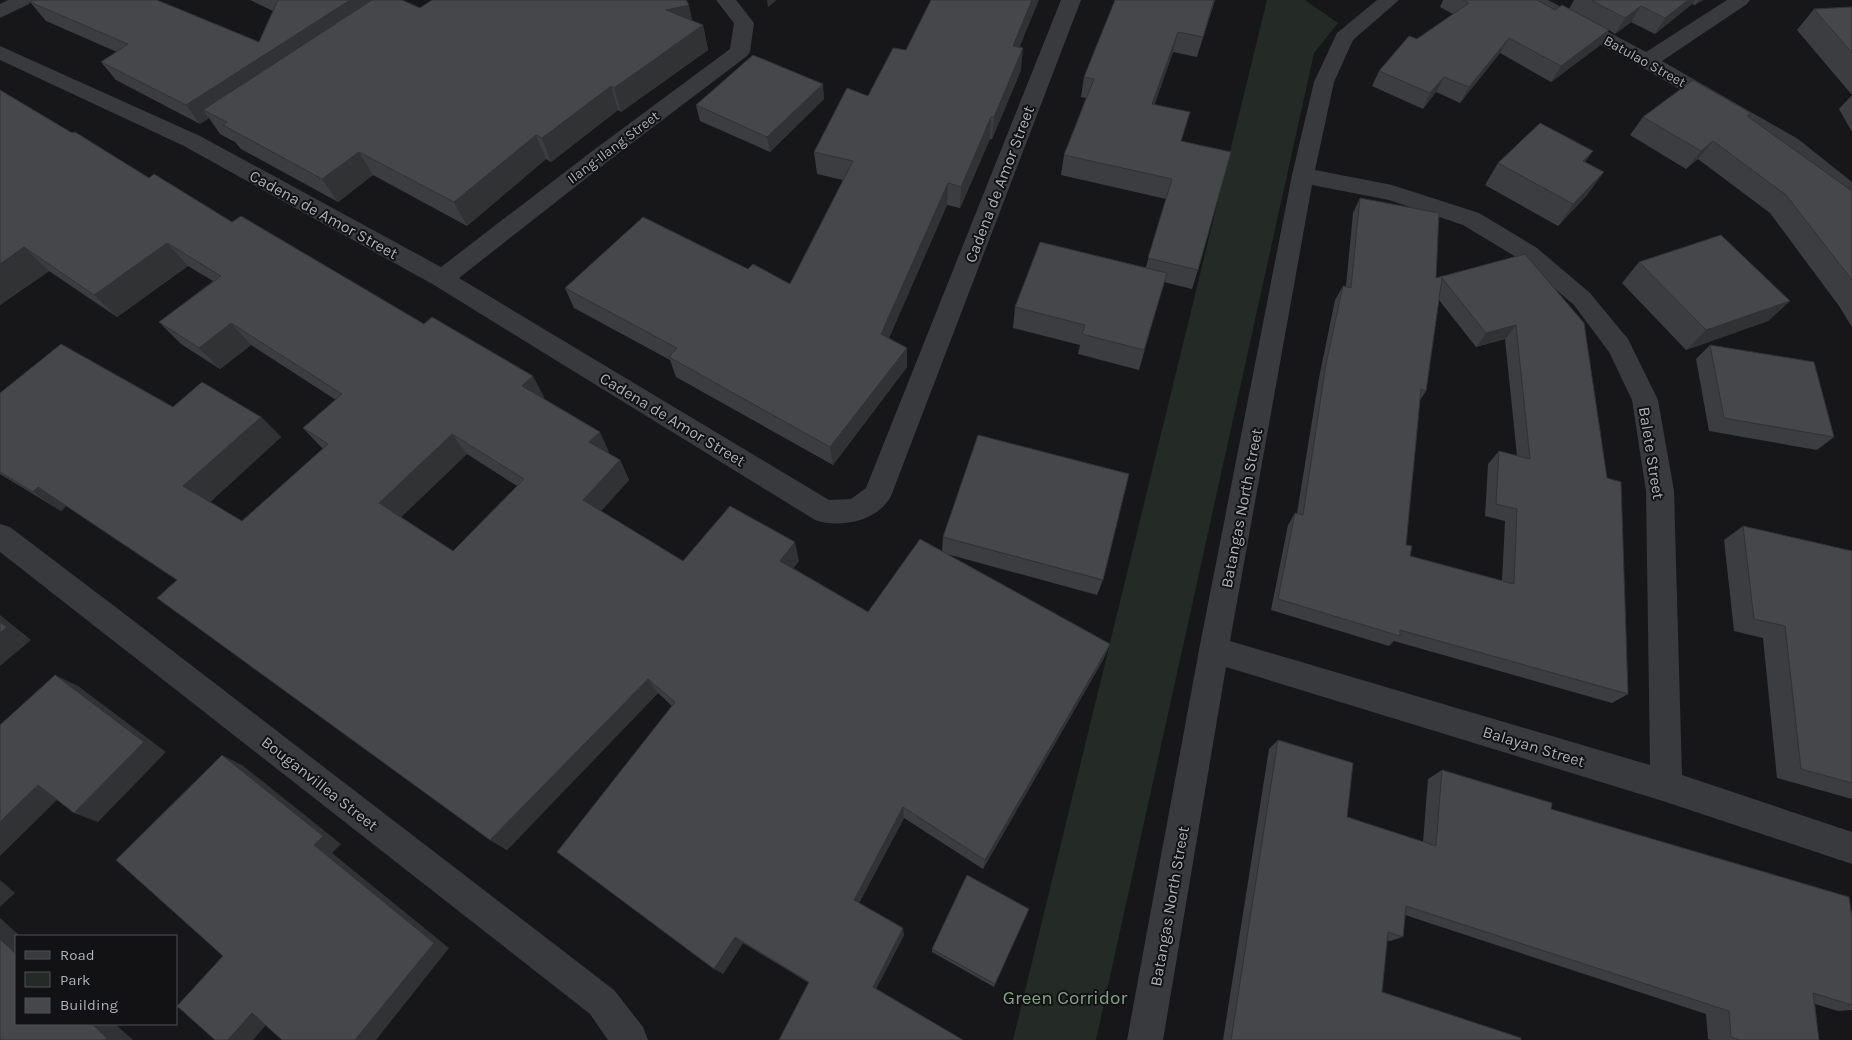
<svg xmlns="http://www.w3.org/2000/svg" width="1852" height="1040" font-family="Karla,sans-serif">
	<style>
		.green { fill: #242a25 }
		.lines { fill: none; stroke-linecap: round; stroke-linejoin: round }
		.minor { fill: #393a3e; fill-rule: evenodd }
		.tertiary { fill: #393a3e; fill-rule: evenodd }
		.wall { fill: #3c3d40; fill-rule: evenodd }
		.shaded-wall { fill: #313234 }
		.building { fill: #46474b; stroke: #313234; fill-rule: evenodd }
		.labels { text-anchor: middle; stroke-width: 4; stroke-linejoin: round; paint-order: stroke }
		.far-street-label { font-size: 14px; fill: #abafb7; stroke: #121214 }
		.street-label { font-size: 16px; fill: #abafb7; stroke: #121214 }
		.near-park-label { font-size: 19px; fill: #84a086; stroke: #121214 }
	</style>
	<rect width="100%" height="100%" fill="#171719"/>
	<!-- green -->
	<path class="green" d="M1267,0H1305L1338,23L1314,53L1096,1040H1013Z"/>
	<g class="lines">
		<!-- minor -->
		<g class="minor">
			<path d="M716,0H736L754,23L750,52L747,56L607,162L459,278L829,500L851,499L866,488L1061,0H1081L891,496C878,521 840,529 815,520L434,285L184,146L0,60V46L200,136L441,267L591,152L730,49L734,23Z"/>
			<path d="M1377,0H1399L1353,40L1334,82L1315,170L1392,185L1479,213L1537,248L1590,293L1628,339L1658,400L1674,491L1682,775L1852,832V864L1666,802L1226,667L1163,1040H1127L1199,650L1292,175L1314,82L1337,33ZM1312,185L1389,200L1463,225L1521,260L1574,305L1609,352L1632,400L1646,491L1650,765L1230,641Z"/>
			<path d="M1523,0H1548L1646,52L1727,0H1750L1747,4L1662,61L1798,139L1852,182V202L1844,200L1782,149L1640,66L1526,4Z"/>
			<path d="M0,524L10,527L126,615L614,990L643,1027L648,1040H608L590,1014L0,552Z"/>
		</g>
		<!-- tertiary -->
		<path class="tertiary" d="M8,0H32L29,4L0,18V4Z"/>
	</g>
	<!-- wall -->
	<g class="wall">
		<path d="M250,0H402L420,8L692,21L703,25L708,50L621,112L618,110L551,162L546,159L467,226L373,175L338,202L241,149L235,142L220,134L209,118L200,124L116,80L101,62L117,52L46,21L30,2L259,42L273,11Z"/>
		<path d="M1215,0L1197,57L1173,52L1154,105L1182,141L1198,270L1192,289L1164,282L1139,370L1078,354L1080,345L1013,328L1015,307L1146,267L1166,199L1061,175L1064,155L1086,98L1081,97L1084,77Z"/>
		<path d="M1443,0H1537L1555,10L1569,9L1574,0H1703L1695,5L1692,4L1655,34L1631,22L1615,34L1609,30L1599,46L1551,82L1500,53L1460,103L1436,92L1423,109L1372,86L1379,71L1417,39L1453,14L1440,7Z"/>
		<path d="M1852,7V132L1839,109L1852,95L1797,30L1814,9Z"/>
		<path d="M1020,47L1021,70L992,139H990L960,208L947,205L889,338L907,367L833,465L676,377L670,360L574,308L565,288L748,269L790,284L843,180L817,174L814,152L868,96L906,50Z"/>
		<path d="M0,90L72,133L149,178L232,222L544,397L543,399L609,452L608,453L620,460L629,480L601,511L683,561H799L793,568L868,612L942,552L943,537L1103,580L1097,595L947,554L1110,644L1103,660L983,869L904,818L859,903L904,935L876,989L809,983L743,943L723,974L672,706L658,693L507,850L490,840L177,580L66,506L61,511L0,474V393L173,407L261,417L281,437L210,502L242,521L323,449L303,428L336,400L251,345L220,369L181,344L159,322L213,281L188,266L117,317L49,271L0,305ZM467,454L517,486L453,551L401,517Z"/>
		<path d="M824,99L770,152L700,121L696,105Z"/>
		<path d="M1751,113L1748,117L1852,191V327L1839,306L1770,213L1698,159L1686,169L1630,135L1643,117Z"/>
		<path d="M1593,151L1585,162L1588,194L1558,226L1485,185L1498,163Z"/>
		<path d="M1360,198L1436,278L1525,254L1628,694L1612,703L1394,641L1389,646L1271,610L1288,525L1295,513H1297L1319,378L1335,300L1343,286H1346L1353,213ZM1439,300L1476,347L1505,339L1517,456L1499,451L1488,464L1485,516L1505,521L1502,581L1410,556L1406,545L1420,400L1426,391Z"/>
		<path d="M1639,262L1790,301L1768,321L1686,350L1622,283Z"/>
		<path d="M1710,345L1834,437L1817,450L1709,431L1696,359Z"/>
		<path d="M1743,526L1852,551V799L1777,778L1763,638L1734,631L1724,540Z"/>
		<path d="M1278,740L1347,817L1423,842L1428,779L1442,770L1852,917V1010L1838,1011L1815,1004L1819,1040H1711L1708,1039L1706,1014L1405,915L1403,937L1390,941L1387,940L1382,992L1521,1040H1223L1269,749Z"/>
		<path d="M932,949L995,984L994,987L932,952Z"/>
	</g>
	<!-- shaded-wall -->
	<g class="shaded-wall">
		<path d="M350,0H373L203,110L209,118L200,124L186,105Z"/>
		<path d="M767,0H777L768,7Z"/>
		<path d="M1032,0H1039L1011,68L1013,46Z"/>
		<path d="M1214,0H1215L1197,57L1203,37Z"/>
		<path d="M1688,0H1695L1692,4L1655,34L1665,18Z"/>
		<path d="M1699,0H1703L1695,5Z"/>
		<path d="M689,5L694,29L666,10Z"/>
		<path d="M1641,6L1631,22L1615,34L1625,18Z"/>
		<path d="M703,25L708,50L621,112L614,88Z"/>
		<path d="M1609,30L1599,46L1551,82L1561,66Z"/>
		<path d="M1178,32L1173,52L1148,124L1152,104Z"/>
		<path d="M1509,38L1500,53L1460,103L1469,87Z"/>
		<path d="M1023,48L1021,70L992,139L994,117Z"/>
		<path d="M1444,77L1436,92L1423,109L1430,93Z"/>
		<path d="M823,84L824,99L770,152L767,137Z"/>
		<path d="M611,86L618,110L551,162L542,138Z"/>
		<path d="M991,117L990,139L960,208L961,187Z"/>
		<path d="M536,135L546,159L467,226L454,202Z"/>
		<path d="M1713,141L1698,159L1686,169L1701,151Z"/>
		<path d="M1593,151L1577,173L1583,161Z"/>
		<path d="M359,152L373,175L338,202L322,179Z"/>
		<path d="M1604,172L1588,194L1558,226L1573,204Z"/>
		<path d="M948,183L947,205L882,354L881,334Z"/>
		<path d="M167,243L188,266L117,317L94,295Z"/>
		<path d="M24,247L49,271L0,305V264Z"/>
		<path d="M1790,301L1768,321L1686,350L1706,330Z"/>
		<path d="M231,323L251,345L220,369L199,348Z"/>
		<path d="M1516,325L1505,339L1476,347L1486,333Z"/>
		<path d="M907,348V367L833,465L830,447Z"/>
		<path d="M533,376L544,397L534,408L522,386Z"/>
		<path d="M261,417L281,437L207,505L183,486Z"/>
		<path d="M600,432L609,452L600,463L589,442Z"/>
		<path d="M452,434L467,454L396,522L379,503Z"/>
		<path d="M620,460L629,480L594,519L583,500Z"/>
		<path d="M38,487L66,506L61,511L33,492Z"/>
		<path d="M795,542L799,561L785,579L780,561Z"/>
		<path d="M0,615L31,640L0,666Z"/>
		<path d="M1110,644L1103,660L983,869L985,860Z"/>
		<path d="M55,675L78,686L166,752L98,822L74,813Z"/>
		<path d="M648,679L658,693L507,850L490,840Z"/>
		<path d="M222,755L242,765L341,844L332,853L449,948L376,1040H355L314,845Z"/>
		<path d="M38,785L63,794L0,856V822Z"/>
		<path d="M903,807L904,818L857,907L854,900Z"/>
		<path d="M0,880L15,893L0,907Z"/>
		<path d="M0,918L20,936H16V954L0,939Z"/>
		<path d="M903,928L904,935L875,991L873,987Z"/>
		<path d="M735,937L743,943L723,974L714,969Z"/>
		<path d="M252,1013L274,1016L253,1040H228Z"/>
		<path d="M92,1024H115L133,1040H105Z"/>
	</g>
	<!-- building -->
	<g class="building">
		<path d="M33,0H157L259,42L278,0H350L186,105L101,62L128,44L30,2Z"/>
		<path d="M372,0H402L420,8L432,0H686L689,5L666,10L703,25L614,88L611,86L542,138L536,135L454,202L359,152L322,179L223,125L227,122L203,110Z"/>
		<path d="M931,0H1032L1013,46L1023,48L994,117H991L961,187L948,183L881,334L907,348L830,447L669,357L677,348L565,288L643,217L748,269L753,264L790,284L853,161L814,152L847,88L868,96L893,48L906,50Z"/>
		<path d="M1115,0H1214L1203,37L1178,32L1152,104L1190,112L1181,141L1231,152L1198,270L1148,258L1172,179L1064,155L1094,79L1084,77Z"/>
		<path d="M1463,0H1537L1555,10L1562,5L1609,30L1561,66L1509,38L1469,87L1444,77L1430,93L1379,71L1409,36L1417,39L1469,3Z"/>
		<path d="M1591,0H1688L1665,18L1641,6L1625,18Z"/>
		<path d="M1852,7V53L1814,9Z"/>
		<path d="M753,55L823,84L767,137L696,105Z"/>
		<path d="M1693,80L1751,113L1747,116L1852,191V280L1786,195L1713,141L1701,151L1643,117Z"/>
		<path d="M0,90L72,133L75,132L149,178L154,174L232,222L241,216L424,324L432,317L533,376L522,386L600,432L589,442L620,460L583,500L683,561L730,506L795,542L780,561L868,612L920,539L1110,644L985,860L903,807L854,900L903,928L873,987L963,1040H779L809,982L735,937L714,969L557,852L675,702L648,679L490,840L157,598L177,580L38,487L33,492L0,472V393L61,344L173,407L202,382L261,417L183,486L242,521L328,444L303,428L342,394L231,323L199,348L159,322L221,276L167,243L94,295L24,247L0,264ZM452,434L524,479L453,551L379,503Z"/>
		<path d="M1540,123L1593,151L1583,161L1604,172L1573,204L1498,163Z"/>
		<path d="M1360,198L1439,213L1436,278L1525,254L1584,323L1607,478L1621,482L1628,694L1400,630V636L1278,599L1295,513L1303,515L1326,364L1343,286L1351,288ZM1442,278L1486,333L1516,325L1530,459L1499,451L1496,504L1517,509L1514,584L1410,556L1412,546L1406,545L1421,389L1426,391Z"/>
		<path d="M1721,235L1790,301L1706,330L1639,262Z"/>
		<path d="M1040,242L1167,273L1144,350L1082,334L1085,325L1015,307Z"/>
		<path d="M1710,345L1814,362L1834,437L1724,418Z"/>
		<path d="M978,435L1129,474L1103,580L943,537Z"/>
		<path d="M1743,526L1852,551V783L1801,769L1785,626L1754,619Z"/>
		<path d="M0,622L7,627L0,633Z"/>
		<path d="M55,675L144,742L74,813L38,785L0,822V725Z"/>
		<path d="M1278,740L1353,763L1347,817L1436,846L1442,770L1552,803L1551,809L1849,897L1852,917V1005L1813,993L1819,1040H1740L1731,1037L1729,1011L1406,906L1403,937L1388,932L1382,992L1521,1038V1040H1231Z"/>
		<path d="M222,755L323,836L314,845L434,943L355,1040H282L252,1013L228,1040H215L177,1006L223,956L116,860Z"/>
		<path d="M967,875L1029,909L995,984L932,949Z"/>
		<path d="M0,939L16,954V1024H92L107,1038L105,1040H0Z"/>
	</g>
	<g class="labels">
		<!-- far-street labels -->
		<g class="far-street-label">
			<text transform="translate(1645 61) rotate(29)" y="5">Batulao Street</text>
			<text transform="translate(613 147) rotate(-37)" y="5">Ilang-Ilang Street</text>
		</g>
		<!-- street labels -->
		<g class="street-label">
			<text transform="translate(999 184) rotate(-69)" y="6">Cadena de Amor Street</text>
			<text transform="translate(324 214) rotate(29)" y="6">Cadena de Amor Street</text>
			<text transform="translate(673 419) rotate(31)" y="6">Cadena de Amor Street</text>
			<text transform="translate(1652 453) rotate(81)" y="6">Balete Street</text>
			<text transform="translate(1241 508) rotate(-79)" y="6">Batangas North Street</text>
			<text transform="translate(1534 746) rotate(17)" y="6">Balayan Street</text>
			<text transform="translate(320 783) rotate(38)" y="6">Bouganvillea Street</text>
			<text transform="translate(1169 906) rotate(-80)" y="6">Batangas North Street</text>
		</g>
		<!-- near-park labels -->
		<g class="near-park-label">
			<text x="1065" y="1004">Green Corridor</text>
		</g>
	</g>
	<!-- legend -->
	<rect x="15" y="935" width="162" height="90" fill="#121214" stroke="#4f5155"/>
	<rect x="25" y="951" width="25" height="8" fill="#393a3e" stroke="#4f5155"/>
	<text x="60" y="960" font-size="15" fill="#abafb7">Road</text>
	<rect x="25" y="972" width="25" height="15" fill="#242a25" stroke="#4f5155"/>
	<text x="60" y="985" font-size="15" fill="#abafb7">Park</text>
	<rect x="25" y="998" width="25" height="15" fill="#46474b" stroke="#4f5155"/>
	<text x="60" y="1010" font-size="15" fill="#abafb7">Building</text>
</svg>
